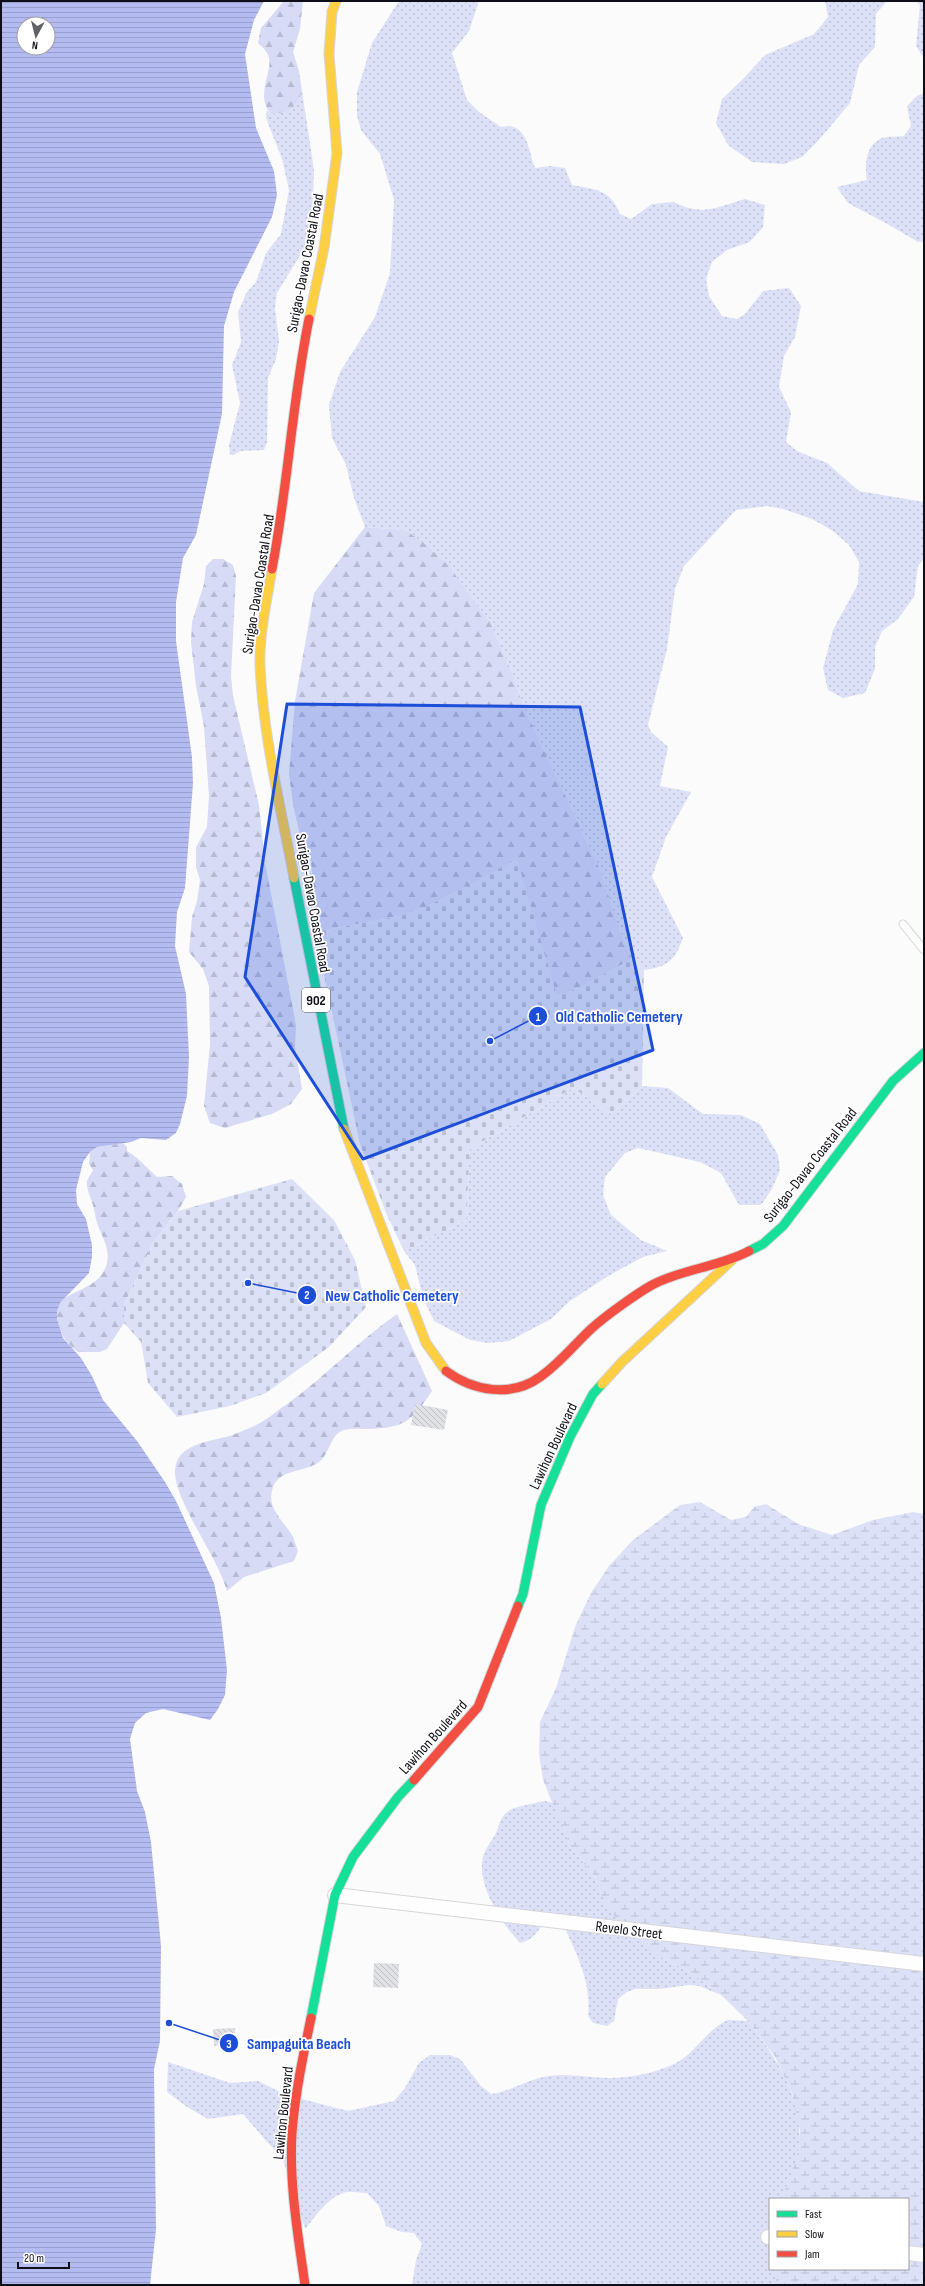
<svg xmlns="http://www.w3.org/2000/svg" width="925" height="2286" font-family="'Sofia Sans Condensed',sans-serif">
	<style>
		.grass { fill: url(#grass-dots) }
		.forest { fill: url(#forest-firs) }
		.wetland { fill: url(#wetland-marsh) }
		.cemetery { fill: url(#cemetery-stones) }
		.water { fill: url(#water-rules); fill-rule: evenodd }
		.building { fill: url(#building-back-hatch) }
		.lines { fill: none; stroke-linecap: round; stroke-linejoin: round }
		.lane-casing { stroke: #d5d6db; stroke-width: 9 }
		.street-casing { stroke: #d5d6db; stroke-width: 16 }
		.fast-casing { stroke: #d5d6db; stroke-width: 11 }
		.slow-casing { stroke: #d5d6db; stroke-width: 11 }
		.jam-casing { stroke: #d5d6db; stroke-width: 11 }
		.lane { stroke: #fefefe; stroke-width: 7 }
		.street { stroke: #fefefe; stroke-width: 14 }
		.fast { stroke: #16e098; stroke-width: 9 }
		.slow { stroke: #ffcf43; stroke-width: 9 }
		.jam { stroke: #f24e42; stroke-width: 9 }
		.marked { fill: #1d4ed8; fill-opacity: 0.2; stroke: #1d4ed8; stroke-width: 3; stroke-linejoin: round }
		.labels { text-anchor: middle; stroke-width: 3.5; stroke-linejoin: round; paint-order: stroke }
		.shield { fill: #fff; stroke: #56565d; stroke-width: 1 }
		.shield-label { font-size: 14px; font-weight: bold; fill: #0d0e17 }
		.street-label { font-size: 15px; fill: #0d0e17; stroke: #fff }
		.leader { fill: none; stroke: #1d4ed8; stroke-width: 1.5 }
		.callout-dot { fill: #1d4ed8; stroke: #fff; stroke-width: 1.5 }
		.mark-label { font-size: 12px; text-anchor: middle; font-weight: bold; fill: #fff }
		.callout-label { font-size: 16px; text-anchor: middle; font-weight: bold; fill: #1d4ed8; stroke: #fff; stroke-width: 3.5; stroke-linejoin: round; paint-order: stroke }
	</style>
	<defs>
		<pattern id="grass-dots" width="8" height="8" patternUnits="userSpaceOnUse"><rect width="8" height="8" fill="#dde1f7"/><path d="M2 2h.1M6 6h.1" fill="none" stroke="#bcc0d3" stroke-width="1.8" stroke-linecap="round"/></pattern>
		<pattern id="forest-firs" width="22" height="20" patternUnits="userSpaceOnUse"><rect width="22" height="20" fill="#d7dbf6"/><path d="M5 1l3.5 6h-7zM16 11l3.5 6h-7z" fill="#b7bbd2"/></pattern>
		<pattern id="wetland-marsh" width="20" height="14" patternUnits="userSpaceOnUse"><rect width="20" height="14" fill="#dde1f7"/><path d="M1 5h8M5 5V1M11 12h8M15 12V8" fill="none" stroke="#bcc0d3"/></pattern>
		<pattern id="cemetery-stones" width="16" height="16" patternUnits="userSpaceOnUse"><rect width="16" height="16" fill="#dde1f7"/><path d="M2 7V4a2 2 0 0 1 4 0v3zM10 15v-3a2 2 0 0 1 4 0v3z" fill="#bcc0d3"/></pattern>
		<pattern id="water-rules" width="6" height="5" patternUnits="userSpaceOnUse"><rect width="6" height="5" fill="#b4bbf1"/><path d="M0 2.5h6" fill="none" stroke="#9aa0ce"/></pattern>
		<pattern id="building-back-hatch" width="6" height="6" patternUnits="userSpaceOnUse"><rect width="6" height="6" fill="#e0e1e5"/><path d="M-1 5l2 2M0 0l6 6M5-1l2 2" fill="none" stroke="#bfc0c4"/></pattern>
	</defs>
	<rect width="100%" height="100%" fill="#fbfbfb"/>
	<!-- grass -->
	<g class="grass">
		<path d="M399,1H479L469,31L452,53L467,100L479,112L501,127C528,121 528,151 535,168L550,166L565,168L572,185C596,190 609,188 620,214L631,219L652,204L673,202L688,208L702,210L716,208L745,199L765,205L763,227L750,242L727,250L712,262L706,279L709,296L722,316L737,319L745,314L763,291L789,288L801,306L795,337L784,356L779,387L791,412L786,442L797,451L827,463L859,491L924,502V558L918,566L914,597L897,620L882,631L875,647V669L865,693L843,698L828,690L823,668L833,630L858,584L859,562L849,545L833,531L812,519L783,509L767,506L736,510L684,566L675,589L667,649L648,725L651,732L668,747L660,786L691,792L666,837L652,877L683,938C675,961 667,967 644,970L632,959L620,931L601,872L523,705L513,675L490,622L464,589L405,530L365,527L354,498L346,465L332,438L329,405L340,372L375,317L390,273L394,200L380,154L361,130L357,116V92L372,43Z"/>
		<path d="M825,1H887L876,14L875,47L859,65L850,103L818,141L802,157L784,164L752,162L728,145L716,123L722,99L743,79L765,55L814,34L828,17Z"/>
		<path d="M915,1H924V59L916,46L920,5Z"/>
		<path d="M302,91L314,170L312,222L304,249L277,293L275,307L279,341L276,359L268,378L267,442L264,450L241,451L233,455L230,454L229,445L240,403L232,365L241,342L238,312L247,292L256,282L266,253L281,234L289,190L282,159L266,118L267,110L272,115L298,102Z"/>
		<path d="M924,93V241L918,242L891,226L848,203L837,187L867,180C865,165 865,145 882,138C888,136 898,137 904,136L911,126L907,106L917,96Z"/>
		<path d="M642,1086L668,1088L703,1114L741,1115L760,1124L778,1155L780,1170L772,1189L761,1205H739L721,1173L700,1162L638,1148L625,1153L605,1177L603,1195L611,1215L641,1240L667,1251L643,1257L608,1276L570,1301L551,1319L509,1341L488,1343L470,1340L434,1321L423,1298L415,1265L404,1251L466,1220L470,1149L573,1088L611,1114Z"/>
		<path d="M545,1801L554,1803L570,1846L595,1877L601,1894L661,1957L690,1972L721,1995L699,1986L689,1985L661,1989H635L627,1992L618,1999L614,2021L607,2026L593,2023L588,2016C592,1981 575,1952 562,1921L546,1918C539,1930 534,1940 520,1943C502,1924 476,1884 483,1857C486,1847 492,1841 496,1833C500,1824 500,1816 510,1810C517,1806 536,1803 545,1801Z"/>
		<path d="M728,2020L748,2021C779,2062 806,2101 798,2155C795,2170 787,2185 782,2199H770V2269H776V2285H412L416,2260L422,2244L414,2233L402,2232L386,2226L379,2206L367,2193C361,2193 354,2191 348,2192C330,2194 316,2216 305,2229L283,2160L243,2114L208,2119L187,2107L167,2092L168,2062L230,2083L258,2081L286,2095L348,2111L394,2101L405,2088L419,2063L430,2055H450L460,2059L481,2086L491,2094C512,2091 528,2079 549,2076C570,2073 589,2078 610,2078C631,2078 653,2073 672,2065C695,2055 705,2030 728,2020Z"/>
	</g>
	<!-- forest -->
	<g class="forest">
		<path d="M284,1H303L300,29L293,52L299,71L302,91L298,102L290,110L272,115C253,95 275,70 268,55C266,50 261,46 258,43L261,28Z"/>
		<path d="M365,527L405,530L424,543L448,565L490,622L513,675L523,705L601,872L620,931L632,959L581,987L557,996L459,890L424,908L400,916L315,932L311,861L301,840L293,804L289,774L295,701L314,593Z"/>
		<path d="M213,559H223L233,565L236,576L231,676L233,696L259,805L265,862L296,1025L295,1047L302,1089L291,1104L272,1114L225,1128L210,1123L204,1106L210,1044L209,986L203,969L189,952L192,917L197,901L200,880L196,867V847L207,827L209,796L204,726L196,686L191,642L192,622L204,584L206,566Z"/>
		<path d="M123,1143L127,1147V1151L137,1158L157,1177L172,1176L182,1184L186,1197L178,1211L153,1243L124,1305V1323L107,1349L100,1352H78C68,1345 63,1338 59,1326C46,1288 92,1297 105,1269C112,1253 104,1240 98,1226C95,1218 95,1210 92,1202C90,1196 86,1188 87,1181C88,1178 91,1174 93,1170L89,1164L90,1152L97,1147Z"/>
		<path d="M397,1314L432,1391C412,1421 405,1428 368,1429C361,1429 351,1428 344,1430C330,1434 330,1454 319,1462C304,1473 277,1468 272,1491C267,1509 285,1522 293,1537C295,1541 296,1546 298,1551L294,1561L244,1577L227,1591C218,1557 173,1499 175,1470C177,1441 215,1442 235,1434C243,1431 252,1427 260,1423C269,1418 278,1410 287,1404C326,1376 358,1341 397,1314Z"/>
	</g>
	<!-- wetland -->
	<path class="wetland" d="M700,1502L731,1520L746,1517L754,1507L766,1504L798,1524L832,1535L873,1520L913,1512L924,1514V2285H776V2269H908V2199H782L797,2157L800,2131L792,2093L775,2057L748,2021L721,1995L690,1972L661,1957L626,1930L610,1911L601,1894L595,1877L570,1846L543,1780L539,1754L540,1722L556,1688L575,1627L591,1593L609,1566L633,1540L680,1505Z"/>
	<!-- cemetery -->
	<g class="cemetery">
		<path d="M517,859L557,996L581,987L632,959L644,970L642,1086L611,1114L573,1088L470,1149L466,1220L404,1251L386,1213L360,1144L315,932L400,916L424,908Z"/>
		<path d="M292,1179L334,1220L355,1260L366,1307L329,1347L266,1393L230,1406L177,1417L148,1383L141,1342L124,1323V1305L153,1243L178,1211Z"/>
	</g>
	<!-- water -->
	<path class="water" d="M1,1H264L254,20L245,54L256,128L274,171L277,195L272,217L234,292L224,326L222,414L196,535L183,558L176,602V641L192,757L193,783L185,888L177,912L175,946L186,994L189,1057L187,1096L180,1124L176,1133L166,1140L141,1138L131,1142L97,1147L90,1152L83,1162L76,1190L77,1204L86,1219L92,1245V1257L89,1273L60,1303L57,1311V1319L63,1338L81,1358L92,1376L103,1400L137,1441L165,1482L176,1501L214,1583L221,1618L227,1670L225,1695L218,1709L210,1720L163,1709L146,1713L135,1723L130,1739L137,1791L145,1812L151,1842L161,1946L160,2041L154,2069L156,2229L150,2285H1ZM24,24H48V48H24Z"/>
	<!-- building -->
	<g class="building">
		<path d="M415,1404L448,1410L444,1430L411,1425Z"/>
		<path d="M374,1963L399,1964L398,1988L373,1987Z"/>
		<path d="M235,2028L236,2044L214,2046L213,2029Z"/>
	</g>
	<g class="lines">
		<!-- lane casing -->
		<g class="lane-casing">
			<path id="lane" d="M903,924L924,950"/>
		</g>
		<!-- street casing -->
		<g class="street-casing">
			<g id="street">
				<path d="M335,1895L924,1964"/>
				<path d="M768,2237H770"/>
				<path d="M908,2253L924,2255"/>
			</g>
		</g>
		<!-- fast casing -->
		<g class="fast-casing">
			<g id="fast">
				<path d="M294,878L344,1129"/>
				<path d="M749,1251L763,1244L783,1226L893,1081L924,1053"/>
				<path d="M518,1606L523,1594L541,1505L570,1437L593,1394L602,1384"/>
				<path d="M311,2018L335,1895L353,1857L398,1797L414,1780"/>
			</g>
		</g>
		<!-- slow casing -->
		<g class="slow-casing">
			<g id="slow">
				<path d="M309,319L324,248L337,153L329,54L332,12L336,1"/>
				<path d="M272,569C267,599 259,635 260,665C263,737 281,808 294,878"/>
				<path d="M344,1129L426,1343L446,1371"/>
				<path d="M602,1384L622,1362L732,1260"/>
			</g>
		</g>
		<!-- jam casing -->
		<g class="jam-casing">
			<g id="jam">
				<path d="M272,569C288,486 292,402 309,319"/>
				<path d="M446,1371C473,1391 511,1398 540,1377C559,1364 574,1345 591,1329C604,1317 636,1294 652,1285C682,1269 719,1267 749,1251"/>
				<path d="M414,1780L478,1707L518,1606"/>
				<path d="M305,2285C298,2235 289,2184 292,2133C295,2094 303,2056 311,2018"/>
			</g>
		</g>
		<!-- lane -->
		<use href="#lane" class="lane"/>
		<!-- street -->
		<use href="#street" class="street"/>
		<!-- fast -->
		<use href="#fast" class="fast"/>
		<!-- slow -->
		<use href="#slow" class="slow"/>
		<!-- jam -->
		<use href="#jam" class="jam"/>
	</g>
	<!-- marked area -->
	<path class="marked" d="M287,704L580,707L653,1050L363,1159L245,977Z"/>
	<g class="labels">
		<!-- shield labels -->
		<rect class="shield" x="302" y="988" width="28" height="24" rx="3"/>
		<g class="shield-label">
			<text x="316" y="1005">902</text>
		</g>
		<!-- street labels -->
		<g class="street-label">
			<text transform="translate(305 263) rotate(-79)" y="5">Surigao-Davao Coastal Road</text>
			<text transform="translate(258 584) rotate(-81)" y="5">Surigao-Davao Coastal Road</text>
			<text transform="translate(313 903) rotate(80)" y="5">Surigao-Davao Coastal Road</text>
			<text transform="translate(810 1165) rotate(-52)" y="5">Surigao-Davao Coastal Road</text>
			<text transform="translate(553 1446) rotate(-65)" y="5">Lawihon Boulevard</text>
			<text transform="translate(433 1737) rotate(-48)" y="5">Lawihon Boulevard</text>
			<text transform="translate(629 1930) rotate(7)" y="5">Revelo Street</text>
			<text transform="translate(283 2113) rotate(-84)" y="5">Lawihon Boulevard</text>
		</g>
	</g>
	<!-- callouts -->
	<path class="leader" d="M490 1041L538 1016M248 1283L307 1295M169 2023L229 2043"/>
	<g class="callout-dot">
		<circle cx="490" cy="1041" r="4"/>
		<circle cx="248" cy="1283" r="4"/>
		<circle cx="169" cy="2023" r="4"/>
		<circle cx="538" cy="1016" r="10"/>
		<circle cx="307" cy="1295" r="10"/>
		<circle cx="229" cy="2043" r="10"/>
	</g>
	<g class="mark-label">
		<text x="538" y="1021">1</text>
		<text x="307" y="1299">2</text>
		<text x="229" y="2048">3</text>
	</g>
	<g class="callout-label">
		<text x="619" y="1022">Old Catholic Cemetery</text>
		<text x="392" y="1301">New Catholic Cemetery</text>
		<text x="299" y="2049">Sampaguita Beach</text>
	</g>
	<!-- border -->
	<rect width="925" height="2286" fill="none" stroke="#0d0e17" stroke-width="4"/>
	<!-- legend -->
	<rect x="769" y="2198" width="140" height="72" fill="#ffffff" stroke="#9e9fa2"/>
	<rect x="777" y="2211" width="20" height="6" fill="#16e098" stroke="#9e9fa2"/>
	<text x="805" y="2218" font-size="12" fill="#0d0e17">Fast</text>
	<rect x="777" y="2231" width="20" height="6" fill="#ffcf43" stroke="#9e9fa2"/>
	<text x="805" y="2238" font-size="12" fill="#0d0e17">Slow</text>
	<rect x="777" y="2251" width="20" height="6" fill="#f24e42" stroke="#9e9fa2"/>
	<text x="805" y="2258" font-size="12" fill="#0d0e17">Jam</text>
	<!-- north arrow -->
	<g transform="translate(36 36) rotate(187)"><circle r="19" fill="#ffffff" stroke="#9e9fa2"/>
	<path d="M0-3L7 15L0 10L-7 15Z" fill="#606167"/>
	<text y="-6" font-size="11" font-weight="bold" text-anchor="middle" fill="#0d0e17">N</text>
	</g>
	<!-- scale -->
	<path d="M18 2262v6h51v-6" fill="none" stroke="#0d0e17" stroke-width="2"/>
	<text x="24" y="2262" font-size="12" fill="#0d0e17" stroke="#ffffff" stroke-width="3" paint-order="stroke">20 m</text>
</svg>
